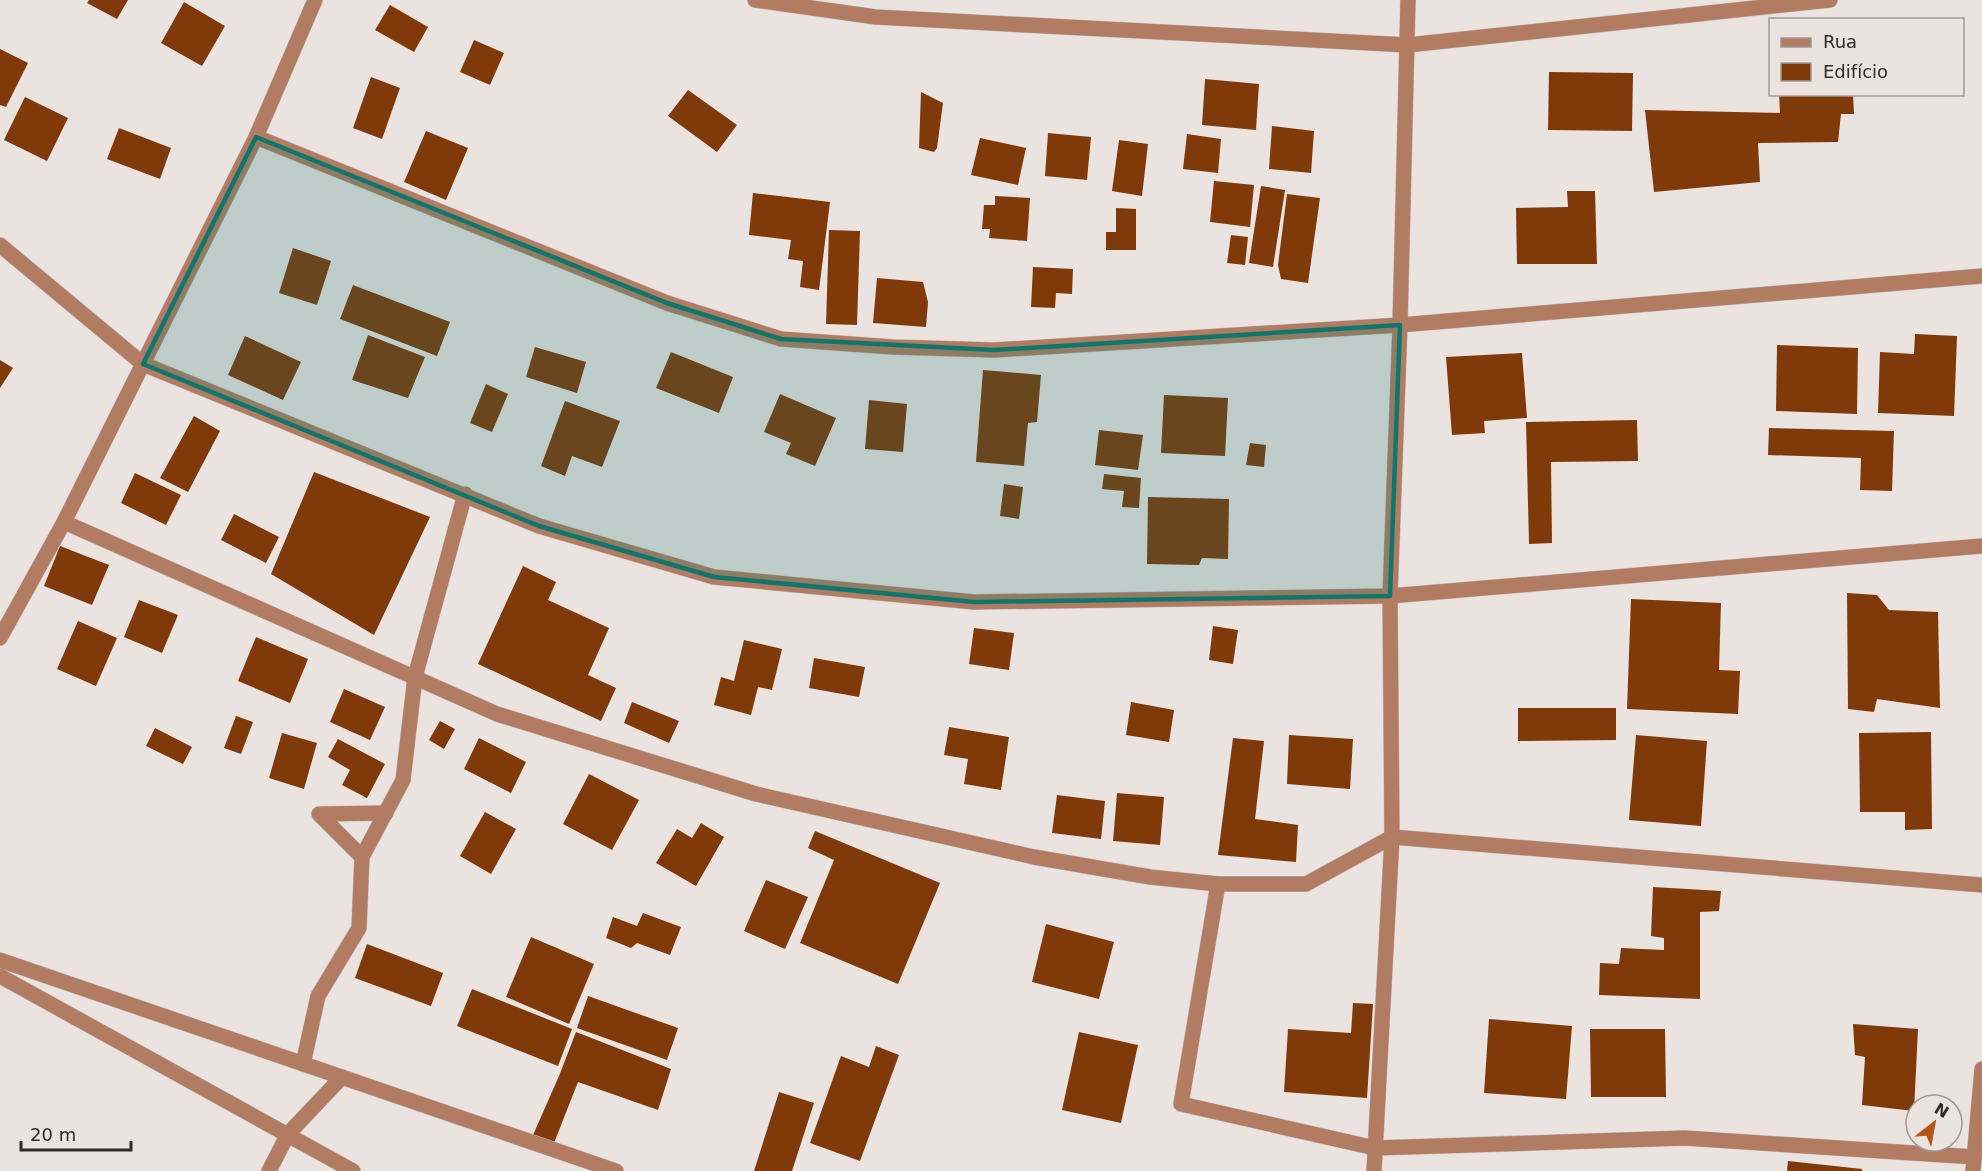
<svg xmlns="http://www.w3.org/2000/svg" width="1982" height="1171" font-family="'DejaVu Sans',sans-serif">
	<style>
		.building { fill: #803a0a }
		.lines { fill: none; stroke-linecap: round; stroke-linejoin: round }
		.minor-casing { stroke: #c5bebc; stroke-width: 16 }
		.minor { stroke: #b17c61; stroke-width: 15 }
		.marked { fill: #0f766e; fill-opacity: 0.2; stroke: #0f766e; stroke-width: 4.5; stroke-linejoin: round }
	</style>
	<rect width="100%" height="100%" fill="#eae3e0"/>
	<!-- building -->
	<g class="building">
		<path d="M89,0H128L117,19L87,3Z"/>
		<path d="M184,2L225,26L202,66L161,43Z"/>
		<path d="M390,5L428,27L414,52L375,30Z"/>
		<path d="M474,40L504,53L490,85L460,72Z"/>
		<path d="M0,49L28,63L6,107L0,105Z"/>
		<path d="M1549,72L1633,73L1632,131L1548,130Z"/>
		<path d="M371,77L400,88L382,139L353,128Z"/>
		<path d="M1205,79L1259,84L1256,130L1202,125Z"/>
		<path d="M688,90L737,125L717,152L668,116Z"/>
		<path d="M921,92L943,103L937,148L934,152L919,148Z"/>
		<path d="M1779,94H1853L1854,114H1841L1838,142L1758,143L1760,182L1654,192L1645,110L1780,113Z"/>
		<path d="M25,97L68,118L47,161L4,140Z"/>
		<path d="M1272,126L1314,131L1311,173L1269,169Z"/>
		<path d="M119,128L171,148L160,179L107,159Z"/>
		<path d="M426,131L468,148L446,200L404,182Z"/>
		<path d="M1048,133L1091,137L1087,180L1045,176Z"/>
		<path d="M1187,134L1221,139L1218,173L1183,169Z"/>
		<path d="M980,138L1026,148L1018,185L971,175Z"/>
		<path d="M1119,140L1148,144L1142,196L1112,191Z"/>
		<path d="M1214,181L1254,185L1250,227L1210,222Z"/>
		<path d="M1261,186L1285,190L1273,267L1249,263Z"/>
		<path d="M1567,191H1595L1597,264H1517L1516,208L1568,207Z"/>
		<path d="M753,193L830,202L819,290L800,287L803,261L788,259L791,240L749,235Z"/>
		<path d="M1287,194L1320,198L1308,283L1281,279L1278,265Z"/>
		<path d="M995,196L1030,198L1027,241L989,238L990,229H982L984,205H995Z"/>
		<path d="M1116,208L1136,209V250H1106V232H1116Z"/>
		<path d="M829,230L860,231L857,325L826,324Z"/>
		<path d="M1231,235L1248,237L1245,265L1227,263Z"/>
		<path d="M293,248L331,261L317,305L279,293Z"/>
		<path d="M1033,267L1073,269L1072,294L1056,293L1055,308L1031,307Z"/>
		<path d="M877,278L923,282L928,302L926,327L873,323Z"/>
		<path d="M353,285L450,322L437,356L340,319Z"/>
		<path d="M1915,334L1957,336L1954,416L1878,413L1880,352L1914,354Z"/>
		<path d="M368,335L425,357L408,398L352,380Z"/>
		<path d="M245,336L301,362L283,400L228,375Z"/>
		<path d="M1777,345L1858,348L1857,414L1776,411Z"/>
		<path d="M535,347L586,362L577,393L526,377Z"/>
		<path d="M671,352L733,377L719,413L656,388Z"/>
		<path d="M1522,353L1527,418L1484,421L1485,433L1452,435L1446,357Z"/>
		<path d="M0,360L13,368L0,388Z"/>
		<path d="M983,370L1041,375L1037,422L1028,423L1024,466L976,462Z"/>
		<path d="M486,384L508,394L492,432L470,423Z"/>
		<path d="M780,394L836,418L815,466L786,454L791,443L764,432Z"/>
		<path d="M1164,395L1228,398L1225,456L1161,453Z"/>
		<path d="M869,400L907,404L903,452L865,449Z"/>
		<path d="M565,401L620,421L602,467L572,456L565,476L541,466Z"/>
		<path d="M194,416L220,431L188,492L160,478Z"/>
		<path d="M1637,420L1638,461L1551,462L1552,543L1529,544L1526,422Z"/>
		<path d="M1769,428L1894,431L1892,491L1860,490L1861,458L1768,455Z"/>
		<path d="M1099,430L1143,435L1138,470L1095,465Z"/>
		<path d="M1250,443L1266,445L1264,467L1246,465Z"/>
		<path d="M314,472L430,517L374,635L271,574Z"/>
		<path d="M135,473L181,495L166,525L121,503Z"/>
		<path d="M1104,474L1141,478L1139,508L1122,507L1124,491L1102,489Z"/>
		<path d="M1004,484L1023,487L1019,519L1000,516Z"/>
		<path d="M1148,497L1229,499L1228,559L1202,558L1199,565L1147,564Z"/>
		<path d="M234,514L279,537L266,563L221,540Z"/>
		<path d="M60,546L109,565L92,605L44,586Z"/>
		<path d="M523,566L556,582L548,600L609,628L588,675L616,688L601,721L478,664Z"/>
		<path d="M1847,593L1877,595L1889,610L1938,612L1940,708L1877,699L1874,712L1848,709Z"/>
		<path d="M1631,599L1721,603L1719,670L1740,671L1738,714L1627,709Z"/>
		<path d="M139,600L178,615L162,653L124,637Z"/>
		<path d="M78,621L117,638L96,686L57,669Z"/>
		<path d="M1213,626L1238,630L1233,664L1209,660Z"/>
		<path d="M974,628L1014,633L1009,670L969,664Z"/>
		<path d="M256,637L308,659L290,703L238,681Z"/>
		<path d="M744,640L782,649L772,690L758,687L751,715L714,705L721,677L734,681Z"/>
		<path d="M814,658L865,667L859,697L809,688Z"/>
		<path d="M344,689L385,707L370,740L330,722Z"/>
		<path d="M632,702L679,721L669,743L624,723Z"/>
		<path d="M1131,702L1174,710L1169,742L1126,735Z"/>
		<path d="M1518,708H1616V740L1518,741Z"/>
		<path d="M236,716L253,722L241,754L224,748Z"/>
		<path d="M440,721L455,729L444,749L429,740Z"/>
		<path d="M949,727L1009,737L1001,790L964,784L968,759L944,755Z"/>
		<path d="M155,728L192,747L183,764L146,746Z"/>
		<path d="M1931,732L1932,829L1905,830V812H1860L1859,733Z"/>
		<path d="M282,733L317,743L304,789L269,778Z"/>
		<path d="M1289,735L1353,739L1350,789L1287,784Z"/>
		<path d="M1636,735L1707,741L1701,826L1629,820Z"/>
		<path d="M479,738L526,762L511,793L464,769Z"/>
		<path d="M1233,738L1264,741L1255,819L1298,825L1296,862L1218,855Z"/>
		<path d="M338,739L385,764L367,798L342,785L350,770L328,757Z"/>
		<path d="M589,774L639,800L612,850L563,824Z"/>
		<path d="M1117,793L1164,797L1160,845L1113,841Z"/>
		<path d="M1057,795L1105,801L1101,839L1052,833Z"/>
		<path d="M485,812L516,829L491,874L460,856Z"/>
		<path d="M701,823L724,837L696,886L656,863L677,829L692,838Z"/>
		<path d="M815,831L940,883L898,984L800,943L834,860L808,848Z"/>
		<path d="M766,880L808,897L785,949L744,931Z"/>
		<path d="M1653,887L1721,891L1719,911L1700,912V999L1599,995L1600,963L1619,964L1621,948L1664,950V938L1651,936Z"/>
		<path d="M643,913L681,927L670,955L637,943L631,948L606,938L613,917L637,926Z"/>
		<path d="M1046,924L1114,942L1099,999L1032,982Z"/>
		<path d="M531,937L594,964L569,1024L506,997Z"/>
		<path d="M367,944L443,973L431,1006L355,978Z"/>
		<path d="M472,989L572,1029L558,1066L457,1026Z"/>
		<path d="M588,996L678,1028L667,1060L577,1028Z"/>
		<path d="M1353,1003L1373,1004L1367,1098L1284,1092L1288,1029L1351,1033Z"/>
		<path d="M1489,1019L1572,1026L1566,1099L1484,1093Z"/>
		<path d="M1853,1024L1918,1029L1914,1111L1862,1105L1865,1057L1855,1055Z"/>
		<path d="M1590,1029H1665L1666,1097H1591Z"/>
		<path d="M576,1032L671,1069L658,1110L578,1082L554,1143L533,1135L559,1076Z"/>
		<path d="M1079,1032L1138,1045L1121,1123L1062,1110Z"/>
		<path d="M876,1046L899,1055L860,1161L810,1143L841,1056L869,1067Z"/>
		<path d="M779,1092L814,1103L792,1171H754Z"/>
		<path d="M1788,1161L1862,1169V1171H1787Z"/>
	</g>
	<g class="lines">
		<!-- minor casing -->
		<g class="minor-casing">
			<g id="minor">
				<path d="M755,0L876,17L1408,45L1830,0"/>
				<path d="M256,137L667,303L781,339L893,347L994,350L1400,325L1982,276"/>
				<path d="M0,245L143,364L539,526L714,577L974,602L1390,596L1982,546"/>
				<path d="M64,522L497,714L756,794L1034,857L1150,877L1218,884H1306L1392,837L1982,885"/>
				<path d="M0,638L64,522L256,137L315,0"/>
				<path d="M362,857L319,814L386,813"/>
				<path d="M1218,884L1181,1104L1375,1148L1685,1138L1974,1157"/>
				<path d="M0,960L616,1171"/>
				<path d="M0,976L353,1171"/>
				<path d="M303,1064L318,996L359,928L362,857L403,780L415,677L465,494"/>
				<path d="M269,1171L288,1134L342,1077"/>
				<path d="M1374,1171L1392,837L1390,596L1400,325L1408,0"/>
				<path d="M1973,1171L1982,1069"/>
			</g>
		</g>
		<!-- minor -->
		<use href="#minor" class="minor"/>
	</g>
	<!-- marked area -->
	<path class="marked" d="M256,137L667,303L781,339L994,350L1400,325L1390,596L974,602L714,577L539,526L143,364Z"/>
	<!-- legend -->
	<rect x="1769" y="18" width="195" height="78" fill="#eae3e0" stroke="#9f9a98" stroke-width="1.5"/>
	<rect x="1781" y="38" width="30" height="9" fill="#b17c61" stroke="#9f9a98" stroke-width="1.5"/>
	<text x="1823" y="48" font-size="18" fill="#2f2c2b">Rua</text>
	<rect x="1781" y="63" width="30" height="18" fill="#803a0a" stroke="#9f9a98" stroke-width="1.5"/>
	<text x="1823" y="78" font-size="18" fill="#2f2c2b">Edifício</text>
	<!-- north arrow -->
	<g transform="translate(1934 1123) rotate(31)"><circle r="28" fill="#eae3e0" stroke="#9f9a98" stroke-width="1.5"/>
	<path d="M0-4.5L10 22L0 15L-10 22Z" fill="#b55513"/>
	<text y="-9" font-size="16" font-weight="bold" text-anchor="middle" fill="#2f2c2b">N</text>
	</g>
	<!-- scale -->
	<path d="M21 1141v9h110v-9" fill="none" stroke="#2f2c2b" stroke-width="3"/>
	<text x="30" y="1141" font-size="18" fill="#2f2c2b" stroke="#eae3e0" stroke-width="4.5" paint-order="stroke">20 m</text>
</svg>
